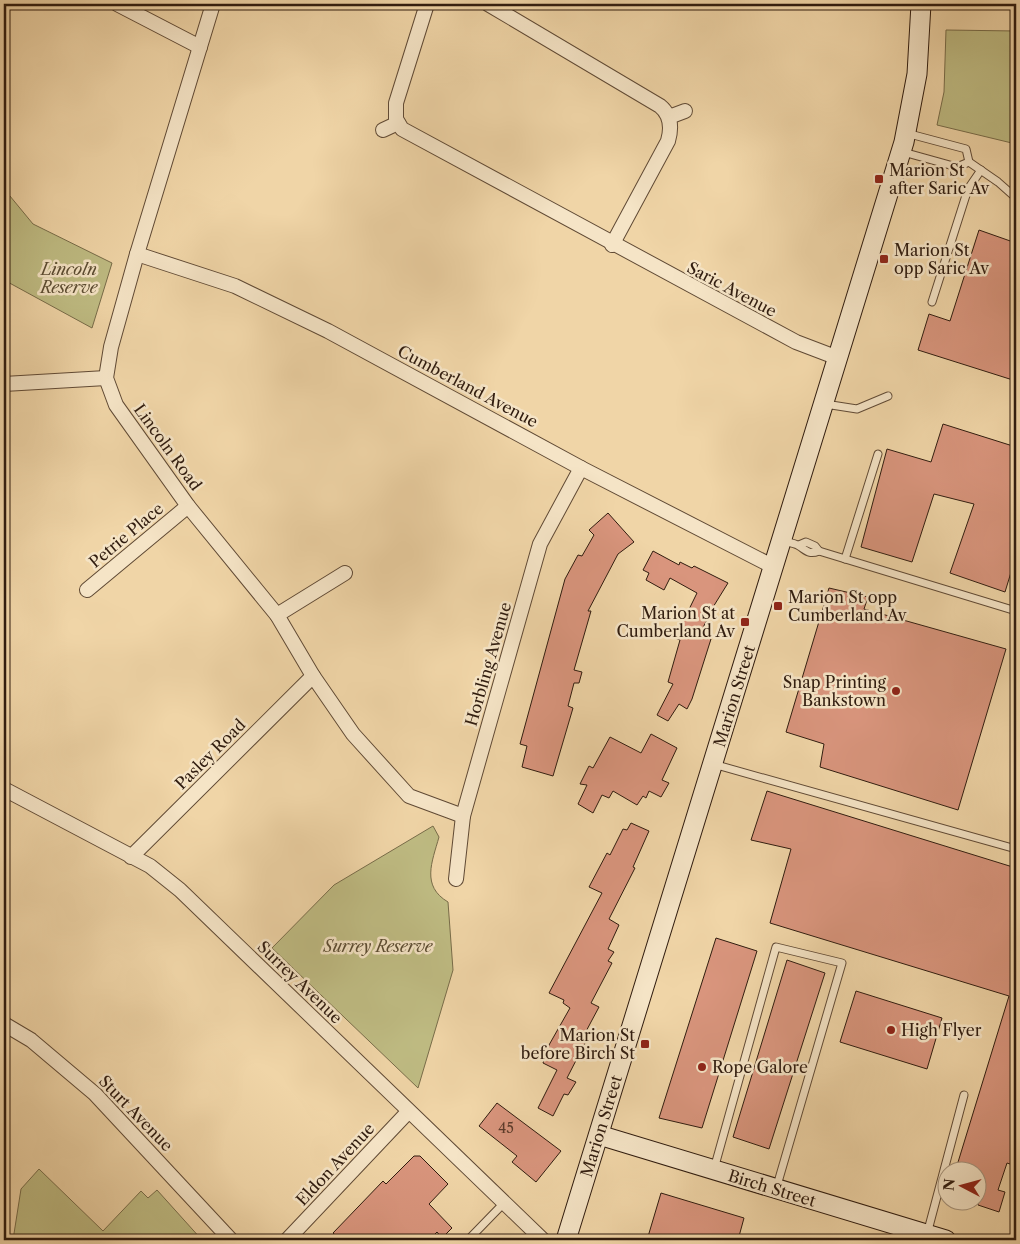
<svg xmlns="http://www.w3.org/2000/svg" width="1020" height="1244" font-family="'Libre Caslon Text',serif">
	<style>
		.green { fill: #bfbc83; stroke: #786c49 }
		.building { fill: #d9957d; stroke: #301c0f }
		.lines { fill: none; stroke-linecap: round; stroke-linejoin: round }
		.lane-casing { stroke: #604a35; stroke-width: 9 }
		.street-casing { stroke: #604a35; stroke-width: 16 }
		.secondary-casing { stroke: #301c0f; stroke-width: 21 }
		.lane { stroke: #f5e4c6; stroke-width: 7 }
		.street { stroke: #f5e4c6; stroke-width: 14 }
		.secondary { stroke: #f5e4c6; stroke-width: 19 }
		.poi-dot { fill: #8f2418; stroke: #f5e4c6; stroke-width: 2 }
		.labels { text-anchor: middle; stroke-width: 5; stroke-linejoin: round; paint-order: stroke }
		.number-label { font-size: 14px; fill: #5a3a2a }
		.poi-label { font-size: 16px; fill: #301c0f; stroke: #f5e4c6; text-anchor: start }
		.park-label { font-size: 16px; font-style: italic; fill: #5b4c32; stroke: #f5e4c6 }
		.street-label { font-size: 16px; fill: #301c0f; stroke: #f5e4c6 }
	</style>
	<rect width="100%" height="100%" fill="#f0d5a7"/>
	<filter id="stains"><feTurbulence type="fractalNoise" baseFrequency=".004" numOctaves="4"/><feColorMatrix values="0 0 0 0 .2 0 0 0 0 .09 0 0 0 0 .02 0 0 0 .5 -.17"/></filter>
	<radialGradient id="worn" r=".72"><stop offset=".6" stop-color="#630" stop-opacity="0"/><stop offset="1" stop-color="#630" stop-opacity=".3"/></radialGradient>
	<!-- green -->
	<g class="green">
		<path d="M946,30L1016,31V144L937,125L944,92Z"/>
		<path d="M5,190L33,224L112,263L92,328L4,280Z"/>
		<path d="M433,826L439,837C432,862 421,886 448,902L453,970L418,1088L272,948L334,885Z"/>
		<path d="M39,1169L103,1231L141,1191L148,1198L157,1190L202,1240H13L21,1189Z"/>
	</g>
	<!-- building -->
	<g class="building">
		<path d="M979,230L1016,243V381L918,350L929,314L950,321Z"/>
		<path d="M943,424L1016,447V556L1005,592L950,573L974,504L934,494L912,562L861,547L887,449L931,462Z"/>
		<path d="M608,513L634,542L618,554L588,611H591L574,670L582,672L579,683H574L568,706L573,708L553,776L522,767L527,746L520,744L565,579L578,555L582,556L594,535L589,530Z"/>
		<path d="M653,551L679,565L680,562L692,568L694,566L728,583L705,620H707L699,635L711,639L692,699L687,709L679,704L668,721L657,715L673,684L668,682L680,640L675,638L697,593L670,578L664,590L646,580L649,573L643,570Z"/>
		<path d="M829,588L868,597L864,609L1006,649L958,810L820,767L824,744L786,732Z"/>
		<path d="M651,734L677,748L662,780L669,783L661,797L649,791L646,798L643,796L637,805L613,791L609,798L602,795L593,813L578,804L587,785L580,784L589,766L593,768L610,737L641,753Z"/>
		<path d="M767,791L1016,868V1132L1013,1142L1016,1143V1166L1007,1163L998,1190L1005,1192L999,1212L978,1205V1172H955L1009,996L770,923L791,849L751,840Z"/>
		<path d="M631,823L649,831L633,867L635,868L609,919L619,925L608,949L614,952L608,961L612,963L591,1003L599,1007L583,1037L587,1039L567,1078L576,1082L568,1095L564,1094L553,1116L538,1108L557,1070L543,1063L549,1045L570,1008L563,1003L564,1000L549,993L602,893L589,887L607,853L610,855L623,829L627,830Z"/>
		<path d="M716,938L757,951L702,1128L659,1118Z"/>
		<path d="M787,960L825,973L769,1149L733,1137Z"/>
		<path d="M856,991L942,1018L927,1069L840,1042Z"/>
		<path d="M497,1103L561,1151L536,1182L512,1162L517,1156L479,1126Z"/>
		<path d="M414,1156H420L448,1184L429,1204L452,1228L442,1238L437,1232L429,1240H341L333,1233L383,1181L386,1184Z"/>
		<path d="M661,1193L744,1218L738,1240H647Z"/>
	</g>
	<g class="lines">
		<!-- lane casing -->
		<g class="lane-casing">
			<g id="lane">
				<path d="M903,152L957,167L969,162L966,149L906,133"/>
				<path d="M969,162L998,182L1016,198"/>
				<path d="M932,302L968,189L981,170"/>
				<path d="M825,404L857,409L888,396"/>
				<path d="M782,541C787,542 795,543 799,546C807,551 809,555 819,551L1016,611"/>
				<path d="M799,545L806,542L815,546L819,551"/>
				<path d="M845,559L878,454"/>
				<path d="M713,764L1016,849"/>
				<path d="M714,1169L776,947L842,963L776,1189"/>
				<path d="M927,1234L964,1095"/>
				<path d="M468,1240L503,1204"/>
			</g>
		</g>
		<!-- street casing -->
		<g class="street-casing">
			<g id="street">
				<path d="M117,4L200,47"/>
				<path d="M213,4L137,254L111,347L106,378L116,405L188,506L277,615L313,676L353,734L409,796L463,816"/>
				<path d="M427,4L396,103V119L402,129L796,342L838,358"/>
				<path d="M488,4L660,106C671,115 672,127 668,141L612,245"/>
				<path d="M669,117L685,111"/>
				<path d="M383,130L398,123"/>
				<path d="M137,254L235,286L328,331L581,468L774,567"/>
				<path d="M4,384L106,378"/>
				<path d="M87,590L188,506"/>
				<path d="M277,615L345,573"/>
				<path d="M4,789L150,866L180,890L543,1240"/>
				<path d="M131,857L313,676"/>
				<path d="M456,879L463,816L540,544L581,468"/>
				<path d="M4,1024L31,1040L95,1094L231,1240"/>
				<path d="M287,1240L408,1112"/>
			</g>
		</g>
		<!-- secondary casing -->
		<g class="secondary-casing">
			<g id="secondary">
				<path d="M599,1135L946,1240"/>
				<path d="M566,1240L904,142L917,74L921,4"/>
			</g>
		</g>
		<!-- lane -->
		<use href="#lane" class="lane"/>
		<!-- street -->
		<use href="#street" class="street"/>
		<!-- secondary -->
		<use href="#secondary" class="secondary"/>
	</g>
	<!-- markers -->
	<g class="poi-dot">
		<rect x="874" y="174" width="10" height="10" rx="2.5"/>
		<rect x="879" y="254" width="10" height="10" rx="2.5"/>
		<rect x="773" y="601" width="10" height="10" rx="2.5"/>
		<rect x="740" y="617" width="10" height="10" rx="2.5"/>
		<circle cx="896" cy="691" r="5"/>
		<circle cx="891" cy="1030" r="5"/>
		<rect x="640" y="1039" width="10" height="10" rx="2.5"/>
		<circle cx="702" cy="1067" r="5"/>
	</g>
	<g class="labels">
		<!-- number labels -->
		<g class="number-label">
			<text x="506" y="1133">45</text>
		</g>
		<!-- poi labels -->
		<g class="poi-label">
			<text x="889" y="176">Marion St<tspan x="889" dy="18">after Saric Av</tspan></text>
			<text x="894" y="256">Marion St<tspan x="894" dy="18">opp Saric Av</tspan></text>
			<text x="788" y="603">Marion St opp<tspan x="788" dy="18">Cumberland Av</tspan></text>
			<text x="735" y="619" text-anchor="end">Marion St at<tspan x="735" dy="18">Cumberland Av</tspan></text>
			<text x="886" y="688" text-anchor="end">Snap Printing<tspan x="886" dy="18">Bankstown</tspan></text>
			<text x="901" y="1036">High Flyer</text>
			<text x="635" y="1041" text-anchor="end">Marion St<tspan x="635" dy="18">before Birch St</tspan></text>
			<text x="712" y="1073">Rope Galore</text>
		</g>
		<!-- park labels -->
		<g class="park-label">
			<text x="69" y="275">Lincoln<tspan x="69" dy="18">Reserve</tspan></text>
			<text x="378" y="952">Surrey Reserve</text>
		</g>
		<!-- street labels -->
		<g class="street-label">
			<text transform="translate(732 289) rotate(28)" y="6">Saric Avenue</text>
			<text transform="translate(468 386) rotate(28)" y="6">Cumberland Avenue</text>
			<text transform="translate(168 447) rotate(54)" y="6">Lincoln Road</text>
			<text transform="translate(126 535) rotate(-40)" y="6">Petrie Place</text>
			<text transform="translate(488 664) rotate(-74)" y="6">Horbling Avenue</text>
			<text transform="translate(734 696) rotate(-73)" y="6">Marion Street</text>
			<text transform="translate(210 754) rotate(-45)" y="6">Pasley Road</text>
			<text transform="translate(300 982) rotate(44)" y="6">Surrey Avenue</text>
			<text transform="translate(136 1113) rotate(46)" y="6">Sturt Avenue</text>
			<text transform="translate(601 1126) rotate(-73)" y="6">Marion Street</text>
			<text transform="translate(335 1164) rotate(-47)" y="6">Eldon Avenue</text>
			<text transform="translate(772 1188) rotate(17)" y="6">Birch Street</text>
		</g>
	</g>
	<!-- margin -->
	<rect width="1020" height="1244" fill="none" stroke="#f0d5a7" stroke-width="20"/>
	<rect x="5" y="5" width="1010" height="1234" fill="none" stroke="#301c0f" stroke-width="2.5"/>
	<rect x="10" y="10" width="1000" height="1224" fill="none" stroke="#301c0f"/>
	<!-- north arrow -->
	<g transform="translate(962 1186) rotate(276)"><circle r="24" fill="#f5e4c6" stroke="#a6947d"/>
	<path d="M0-4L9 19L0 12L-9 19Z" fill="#8f2418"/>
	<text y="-8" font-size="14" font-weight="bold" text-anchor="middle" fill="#301c0f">N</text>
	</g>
	<rect width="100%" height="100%" filter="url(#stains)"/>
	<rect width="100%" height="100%" fill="url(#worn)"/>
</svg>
